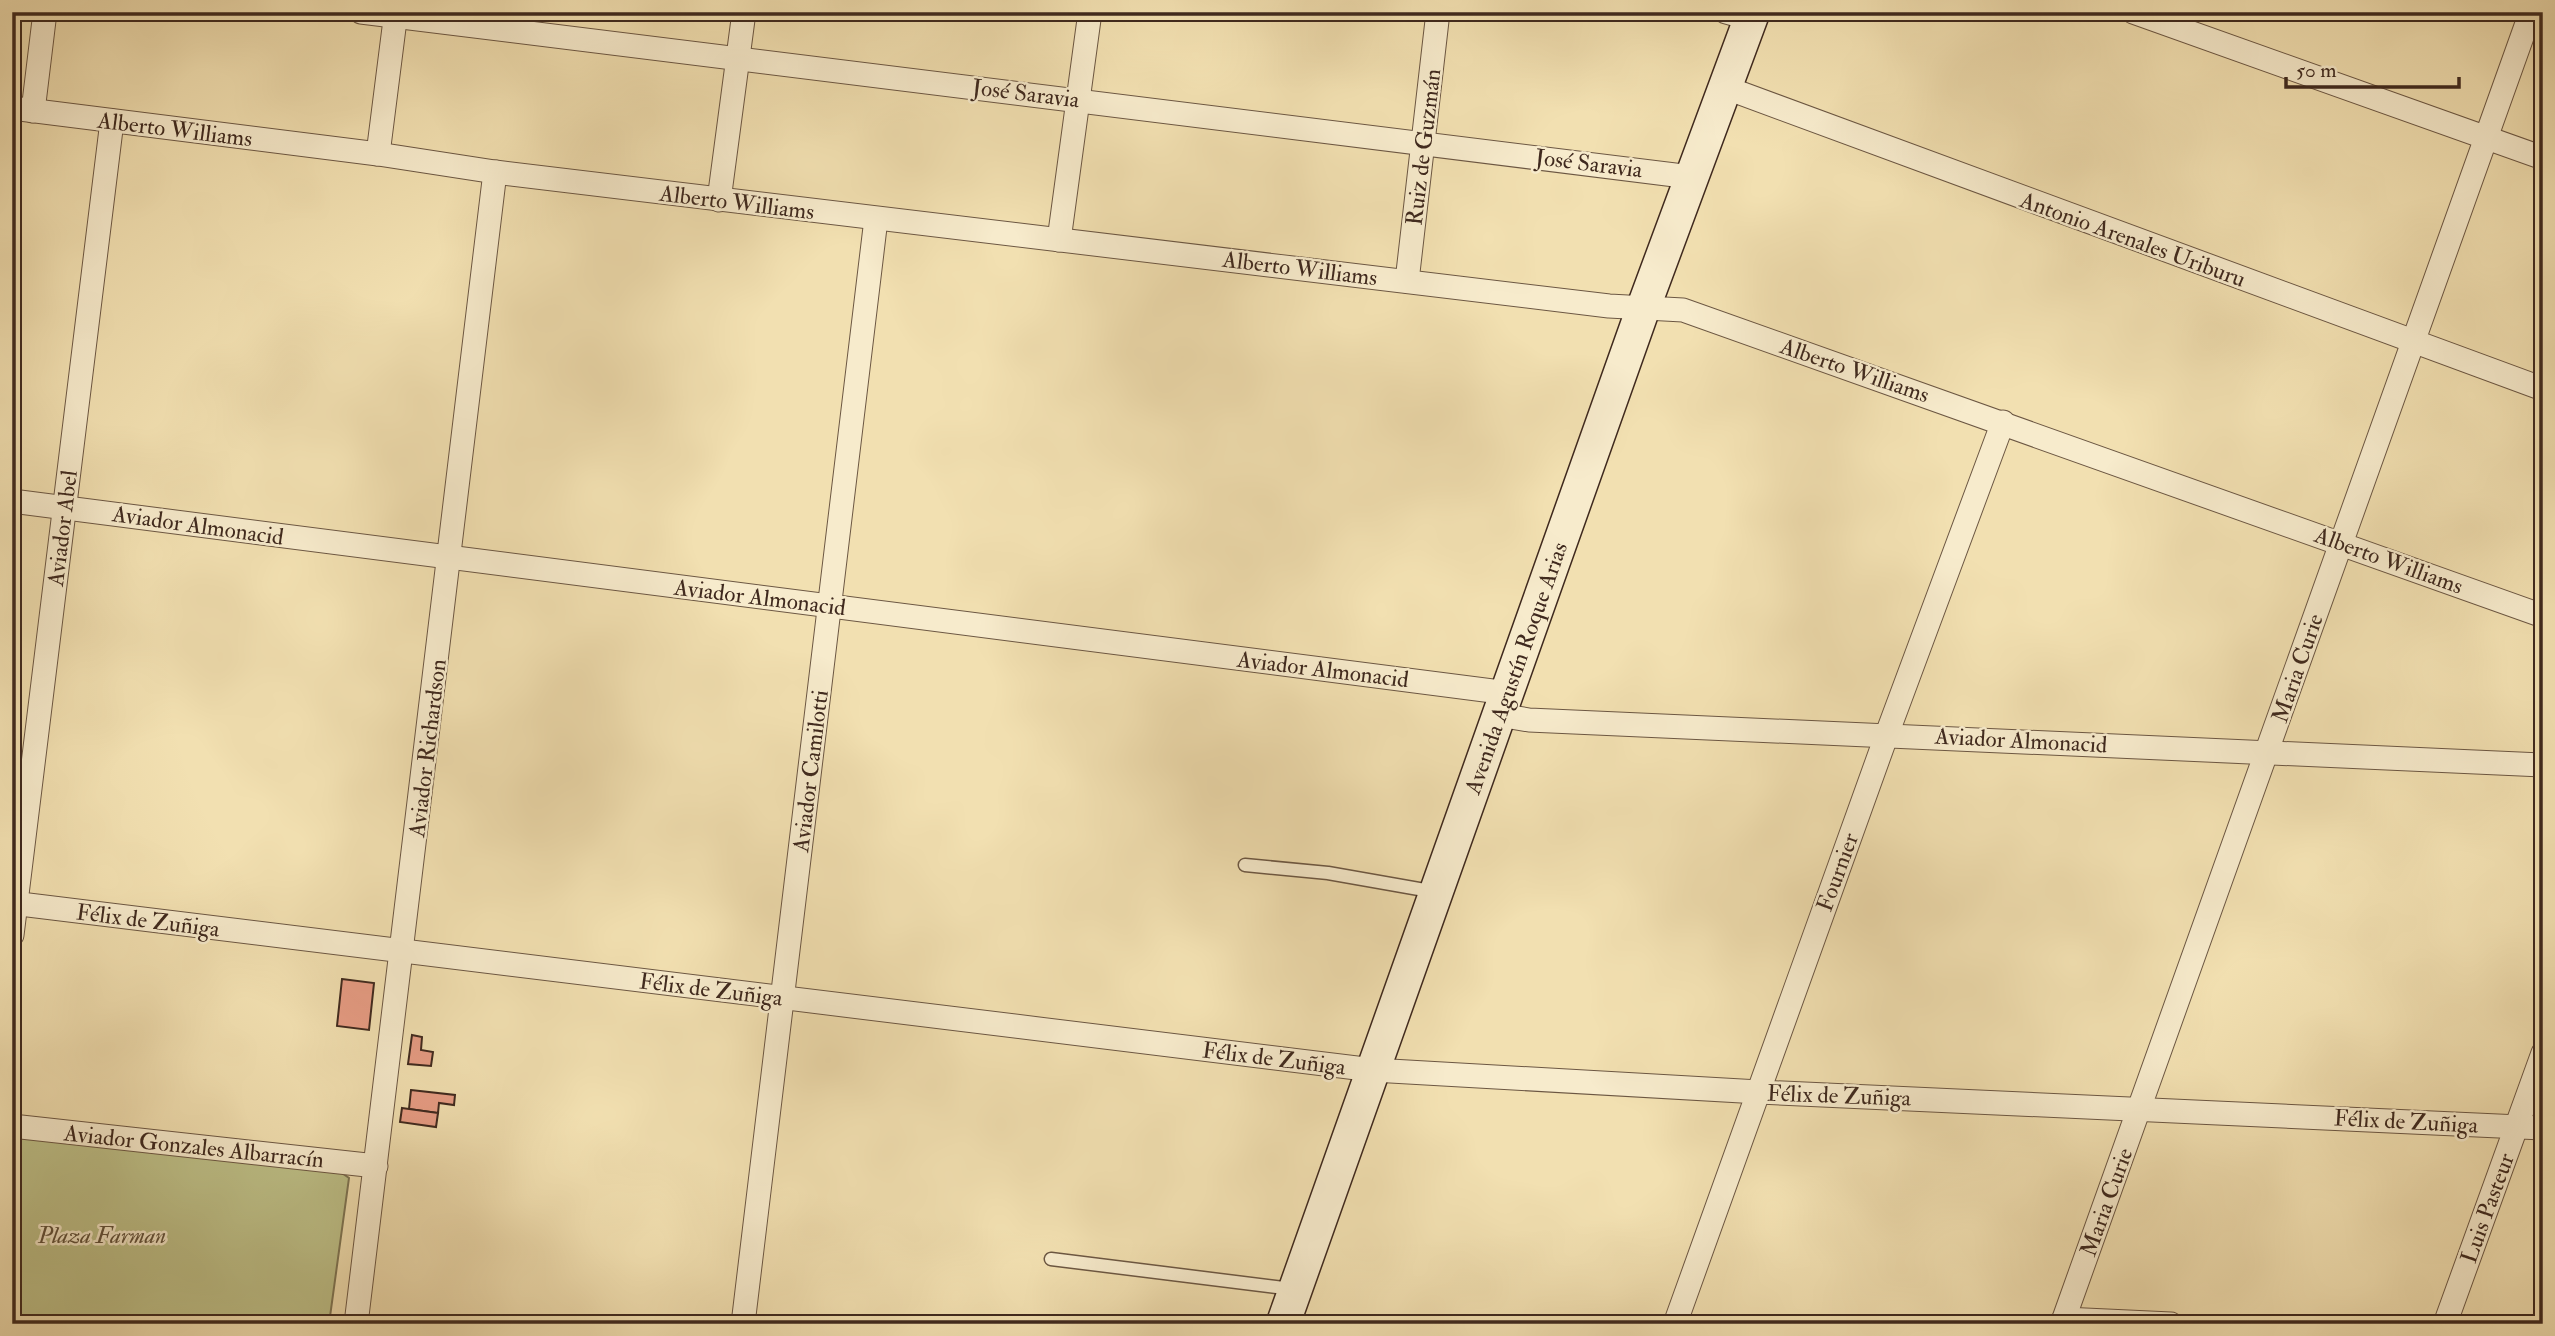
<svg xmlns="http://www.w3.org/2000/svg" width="2555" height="1336" font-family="'IM FELL Double Pica',serif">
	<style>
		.green { fill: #bec189; stroke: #7e7554; stroke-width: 2 }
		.building { fill: #e89d85; stroke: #3f291e; stroke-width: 2 }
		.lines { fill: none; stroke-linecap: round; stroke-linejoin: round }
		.lane-casing { stroke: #6c5743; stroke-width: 15 }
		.street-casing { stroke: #6c5743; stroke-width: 25 }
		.secondary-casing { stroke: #3f291e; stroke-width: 36 }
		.lane { stroke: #f7ebcc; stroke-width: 12 }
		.street { stroke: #f7ebcc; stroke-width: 23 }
		.secondary { stroke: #f7ebcc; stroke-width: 33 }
		.labels { text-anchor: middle; stroke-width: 5; stroke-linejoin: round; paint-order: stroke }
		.street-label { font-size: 23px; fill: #3f291e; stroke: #f7ebcc }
		.park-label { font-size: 23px; font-style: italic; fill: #5f4f39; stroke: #f7ebcc }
	</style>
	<rect width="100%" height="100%" fill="#f2e0b1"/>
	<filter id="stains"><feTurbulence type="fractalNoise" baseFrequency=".00286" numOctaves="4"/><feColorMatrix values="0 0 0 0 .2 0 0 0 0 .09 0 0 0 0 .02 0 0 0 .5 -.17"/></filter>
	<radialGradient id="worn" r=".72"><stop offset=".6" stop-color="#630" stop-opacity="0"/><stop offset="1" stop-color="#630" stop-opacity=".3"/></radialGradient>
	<!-- green -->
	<path class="green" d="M12,1135L339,1171L349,1178L329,1324H12Z"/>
	<!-- building -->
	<g class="building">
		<path d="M342,979L374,983L369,1030L337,1026Z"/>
		<path d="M412,1035L422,1037L421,1050L433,1052L431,1066L408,1064Z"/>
		<path d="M411,1090L455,1095L454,1105L439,1103L438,1113L409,1109Z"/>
		<path d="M402,1108L438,1113L436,1127L400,1122Z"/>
	</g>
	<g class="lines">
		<!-- lane casing -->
		<g class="lane-casing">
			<g id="lane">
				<path d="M1245,865L1328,873L1436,892"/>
				<path d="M1051,1259L1292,1289"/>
			</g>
		</g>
		<!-- street casing -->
		<g class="street-casing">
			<g id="street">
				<path d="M361,12L1691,177"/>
				<path d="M1726,12L1751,19"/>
				<path d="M2133,12L2543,158"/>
				<path d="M1724,87L2543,389"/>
				<path d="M12,108L378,154L495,172L1609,306L1683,310L2543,616"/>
				<path d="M33,111L45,12"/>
				<path d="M378,154L396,12"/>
				<path d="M719,200L744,12"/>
				<path d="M1059,240L1090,12"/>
				<path d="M1407,281L1438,12"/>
				<path d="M12,501L1508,693"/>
				<path d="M1499,715L1529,720L2543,765"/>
				<path d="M12,903L1373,1070L1759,1092L2543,1128"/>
				<path d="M12,935L112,121"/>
				<path d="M12,1126L376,1166"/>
				<path d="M2064,1319L2171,1324"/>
				<path d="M356,1324L495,172"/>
				<path d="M743,1324L876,219"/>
				<path d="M1675,1324L1887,734L2003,422"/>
				<path d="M2062,1324L2531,12"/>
				<path d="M2445,1324L2543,1053"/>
			</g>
		</g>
		<!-- secondary casing -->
		<g class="secondary-casing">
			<g id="secondary">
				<path id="s1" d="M1283,1324L1644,306L1753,12"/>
			</g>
		</g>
		<!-- lane -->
		<use href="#lane" class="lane"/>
		<!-- street -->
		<use href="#street" class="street"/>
		<!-- secondary -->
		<use href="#secondary" class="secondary"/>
	</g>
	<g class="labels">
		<!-- street labels -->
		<g class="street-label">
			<text transform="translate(1026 93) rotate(7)" y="8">José Saravia</text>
			<text transform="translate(175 129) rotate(7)" y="8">Alberto Williams</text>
			<text transform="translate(1423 147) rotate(-83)" y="8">Ruiz de Guzmán</text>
			<text transform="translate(1589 163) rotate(7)" y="8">José Saravia</text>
			<text transform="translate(737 202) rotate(7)" y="8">Alberto Williams</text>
			<text transform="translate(2133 239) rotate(20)" y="8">Antonio Arenales Uriburu</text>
			<text transform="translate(1300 268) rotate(7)" y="8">Alberto Williams</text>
			<text transform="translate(1855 370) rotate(19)" y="8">Alberto Williams</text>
			<text transform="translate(198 525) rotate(8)" y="8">Aviador Almonacid</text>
			<text transform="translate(62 528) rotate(-83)" y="8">Aviador Abel</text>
			<text transform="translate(2389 560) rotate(20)" y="8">Alberto Williams</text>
			<text transform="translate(760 597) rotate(7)" y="8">Aviador Almonacid</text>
			<text dy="8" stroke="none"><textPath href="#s1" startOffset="696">Avenida Agustín Roque Arias</textPath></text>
			<text transform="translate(2297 668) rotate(-71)" y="8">Maria Curie</text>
			<text transform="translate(1323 669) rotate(7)" y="8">Aviador Almonacid</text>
			<text transform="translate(2021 740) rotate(3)" y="8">Aviador Almonacid</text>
			<text transform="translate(427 748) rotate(-83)" y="8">Aviador Richardson</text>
			<text transform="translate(810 771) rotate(-83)" y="8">Aviador Camilotti</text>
			<text transform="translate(1837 872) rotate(-70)" y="8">Fournier</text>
			<text transform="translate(148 920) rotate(7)" y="8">Félix de Zuñiga</text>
			<text transform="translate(711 989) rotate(7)" y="8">Félix de Zuñiga</text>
			<text transform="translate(1274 1058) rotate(7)" y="8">Félix de Zuñiga</text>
			<text transform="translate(1839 1095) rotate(2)" y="8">Félix de Zuñiga</text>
			<text transform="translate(2406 1121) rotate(3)" y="8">Félix de Zuñiga</text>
			<text transform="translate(194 1146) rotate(6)" y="8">Aviador Gonzales Albarracín</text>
			<text transform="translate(2106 1202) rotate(-70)" y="8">Maria Curie</text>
			<text transform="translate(2487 1208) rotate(-70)" y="8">Luis Pasteur</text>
		</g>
		<!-- park labels -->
		<g class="park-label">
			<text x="102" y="1243">Plaza Farman</text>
		</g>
	</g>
	<!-- margin -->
	<rect width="2555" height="1336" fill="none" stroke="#f2e0b1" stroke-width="42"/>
	<rect x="14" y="14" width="2527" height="1308" fill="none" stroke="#3f291e" stroke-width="3.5"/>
	<rect x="21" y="21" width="2513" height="1294" fill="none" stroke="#3f291e" stroke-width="2"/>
	<!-- scale -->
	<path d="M2286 77v10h173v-10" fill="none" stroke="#3f291e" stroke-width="3.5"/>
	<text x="2296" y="77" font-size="21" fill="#3f291e" stroke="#f7ebcc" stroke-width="5" paint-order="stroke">50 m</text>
	<rect width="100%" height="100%" filter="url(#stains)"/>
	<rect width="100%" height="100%" fill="url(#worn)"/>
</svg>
